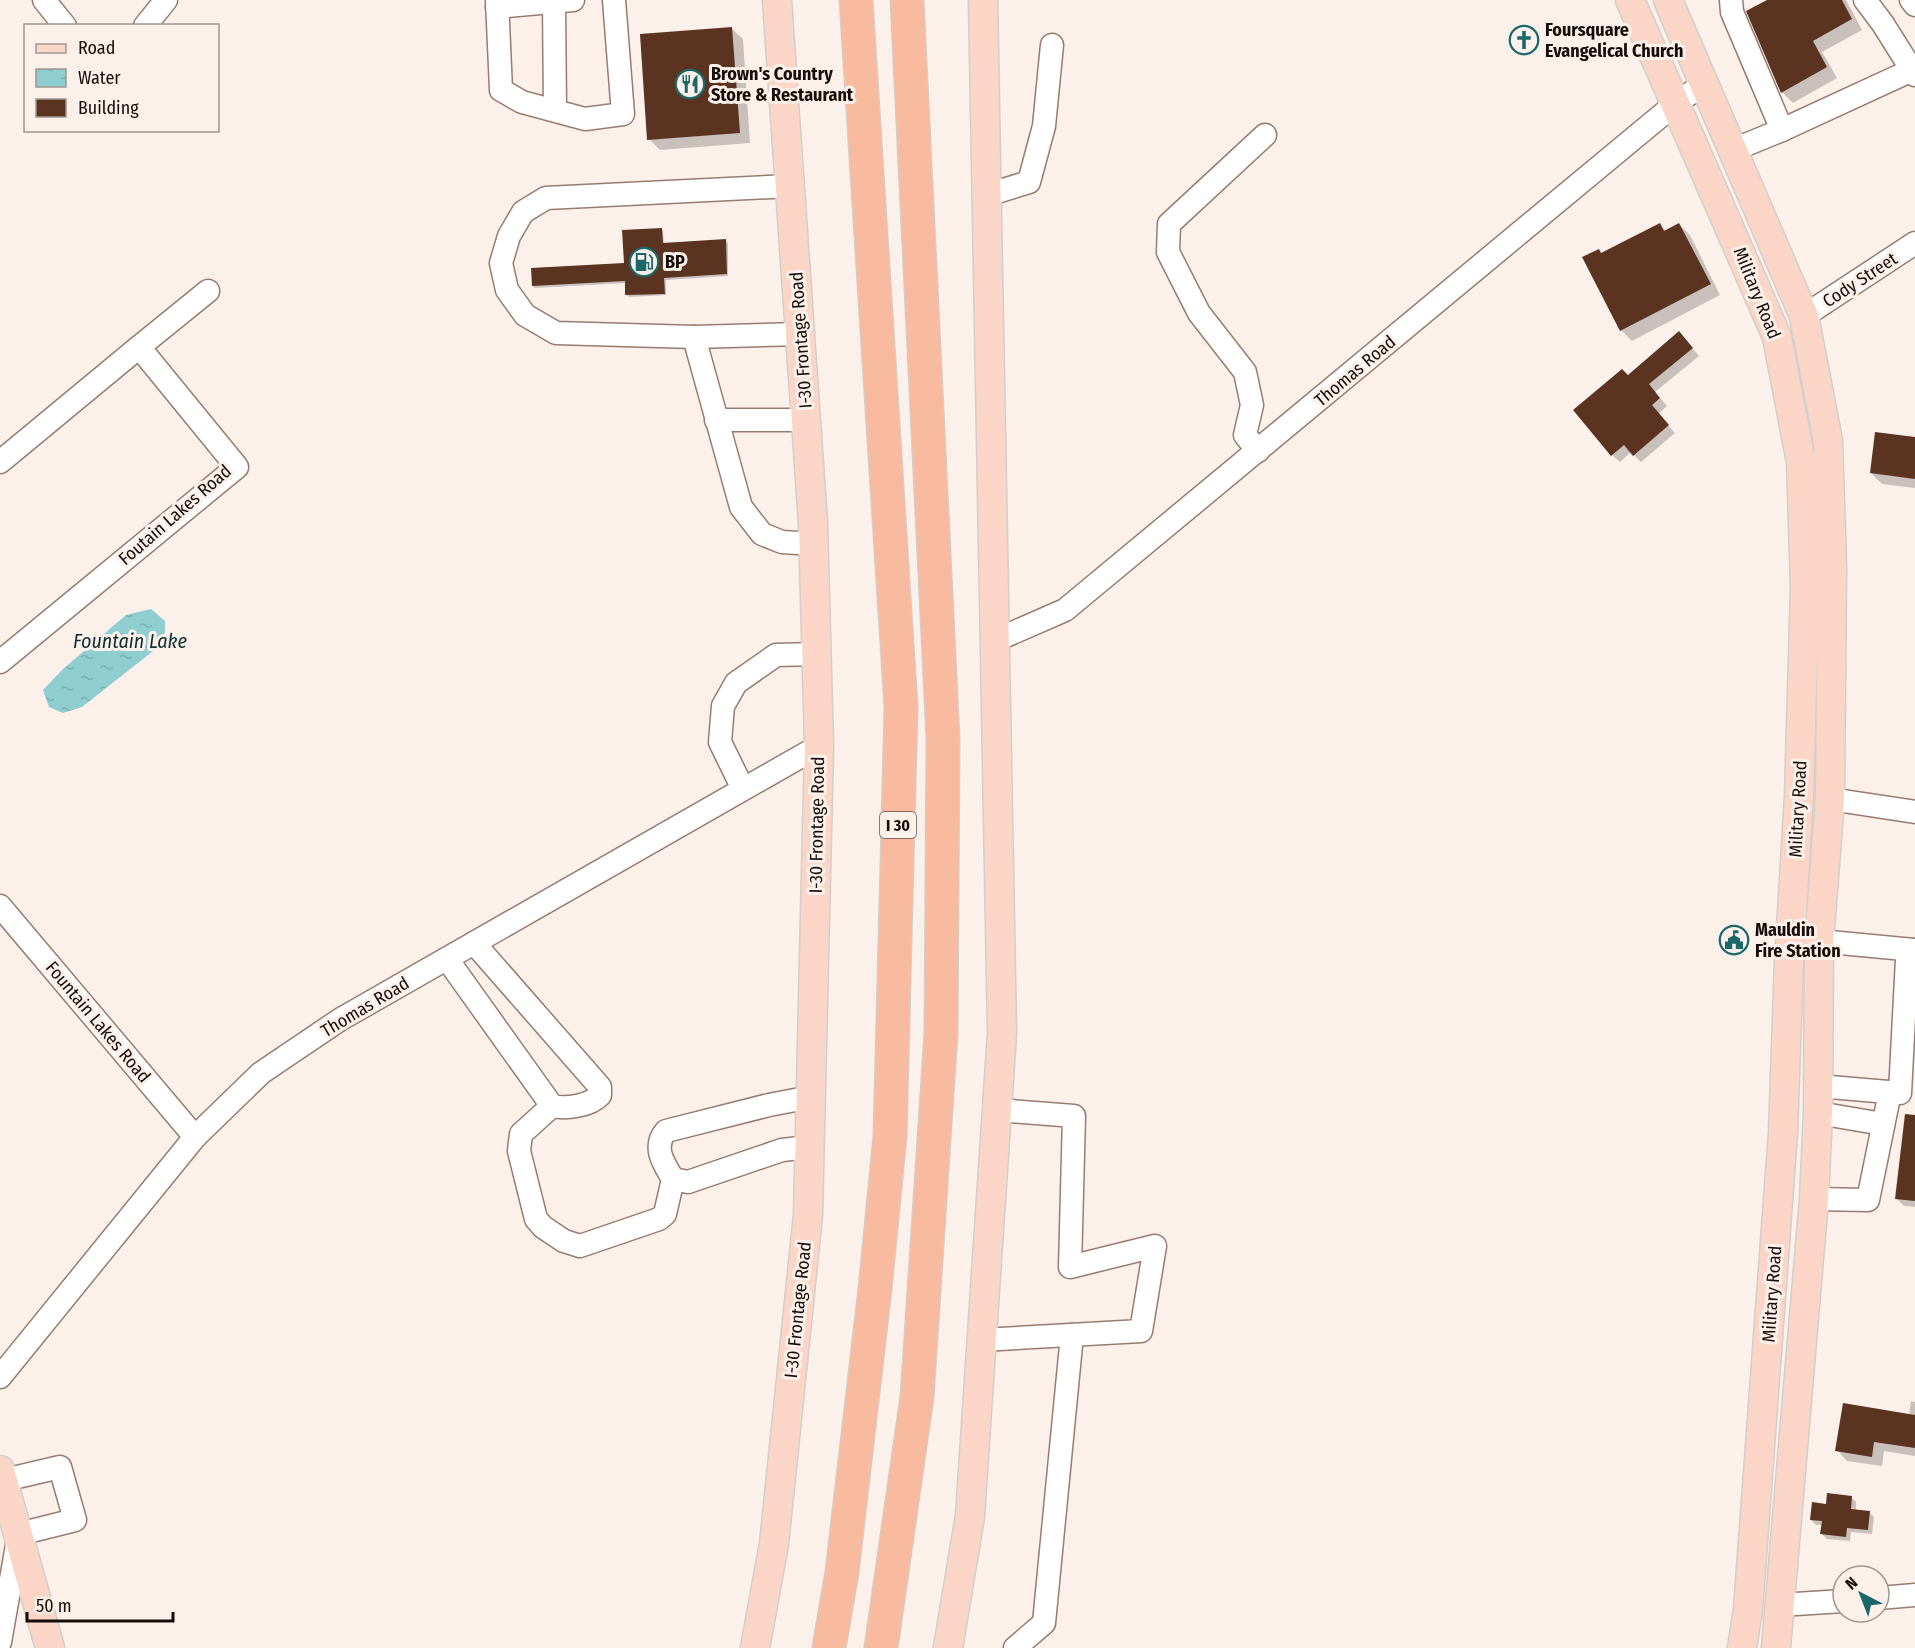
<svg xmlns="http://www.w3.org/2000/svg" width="1915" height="1648" font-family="'Fira Sans Condensed',sans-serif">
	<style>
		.water { fill: url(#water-ripples) }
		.shadow { fill: #0003 }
		.building { fill: #5b3321 }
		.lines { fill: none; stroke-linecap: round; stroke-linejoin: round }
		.minor-casing { stroke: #977c71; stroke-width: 25 }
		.major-casing { stroke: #d0cfce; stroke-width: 31 }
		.highway-casing { stroke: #d0cfce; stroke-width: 35 }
		.minor { stroke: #fff; stroke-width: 22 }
		.major { stroke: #fbd6c6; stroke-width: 28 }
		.highway { stroke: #f9bba0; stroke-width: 33 }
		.labels { text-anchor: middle; stroke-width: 6; stroke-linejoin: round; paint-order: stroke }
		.shield { fill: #fcf0eb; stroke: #5b514d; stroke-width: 1.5 }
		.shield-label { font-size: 16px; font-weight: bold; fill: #160d09 }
		.poi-label { font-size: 18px; font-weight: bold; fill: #160d09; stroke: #fcf0eb; text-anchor: start }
		.street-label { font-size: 18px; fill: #160d09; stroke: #fcf0eb }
		.water-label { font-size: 20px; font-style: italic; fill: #0e2f31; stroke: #fcf0eb }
	</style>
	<defs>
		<pattern id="water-ripples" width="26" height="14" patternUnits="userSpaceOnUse" patternTransform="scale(1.5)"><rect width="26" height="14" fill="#8ecdd0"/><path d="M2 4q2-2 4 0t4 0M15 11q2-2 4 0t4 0" fill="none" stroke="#7aafb1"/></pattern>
	</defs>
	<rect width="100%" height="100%" fill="#fcf0eb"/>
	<!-- water -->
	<path class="water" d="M151,609L165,621V631L162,644L82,707L63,713L49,707L43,690L63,669L126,615Z"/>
	<!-- shadow -->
	<g class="shadow">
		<path d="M1770,0H1846L1862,30L1822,52L1837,78L1793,103L1782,92Z"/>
		<path d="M732,29L743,39L750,143L660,150L649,139Z"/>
		<path d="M1679,224L1690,235L1720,295L1632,341L1621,330L1660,225L1666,231Z"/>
		<path d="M661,229L663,231L664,244L726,241L728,243V276L666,280V295L629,297L627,295L626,283L535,288L533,286L626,264Z"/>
		<path d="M1686,341L1699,356L1655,392L1667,406L1658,414L1675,433L1641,462L1631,452L1620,462L1612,455L1628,377Z"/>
		<path d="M1915,438V488L1882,484L1871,473Z"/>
		<path d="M1915,1123V1207L1904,1206L1896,1198Z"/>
		<path d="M1911,1401L1915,1402V1456L1884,1451L1882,1466L1847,1461L1837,1450L1909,1415Z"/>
		<path d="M1851,1497L1856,1502V1511L1869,1512L1874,1517L1872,1534L1851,1532L1850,1541L1827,1539L1822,1534L1823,1525H1816L1811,1520L1827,1505Z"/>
	</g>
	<!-- building -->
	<g class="building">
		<path d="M1767,0H1842L1852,19L1813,41L1827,67L1781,93L1746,11Z"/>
		<path d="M732,27L740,133L647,140L640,34Z"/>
		<path d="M1660,223L1664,231L1679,223L1711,284L1620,331L1582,257L1599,249L1601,253Z"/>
		<path d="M662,228L663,243L726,239L727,274L664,278L665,294L625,295V281L532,286L531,268L624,263L622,230Z"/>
		<path d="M1679,331L1693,348L1649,384L1660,398L1652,405L1669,425L1633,456L1624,445L1611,456L1573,410L1622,369L1628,375Z"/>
		<path d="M1875,432L1915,437V479L1870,473Z"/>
		<path d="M1905,1114L1915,1115V1201L1895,1199Z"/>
		<path d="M1843,1403L1915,1415V1448L1874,1442L1872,1457L1835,1451Z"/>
		<path d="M1827,1493L1852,1496L1851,1509L1870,1511L1868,1530L1847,1528L1846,1537L1820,1534L1822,1521L1810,1520L1812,1502L1826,1504Z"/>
	</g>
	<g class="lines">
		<!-- minor casing -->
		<g class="minor-casing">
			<g id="minor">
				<path d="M44,0L65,26"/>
				<path d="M497,0L501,90L522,102L585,119L623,114L614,0"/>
				<path d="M1731,0L1732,12L1782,130"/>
				<path d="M1865,0L1883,24L1915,75"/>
				<path d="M1911,0L1915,5"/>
				<path d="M554,2L555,110"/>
				<path d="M497,7L573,0"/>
				<path d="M145,26L166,0"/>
				<path d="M1733,150L1782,130L1912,70"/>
				<path d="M790,186L546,198L523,212L509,236L501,263L507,290L525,315L556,333L694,337L800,334"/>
				<path d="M987,195L1029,182L1044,126L1052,45"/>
				<path d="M1804,316L1915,243"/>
				<path d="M694,337L741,507L762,534L782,542L814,544"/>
				<path d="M139,347L208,291"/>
				<path d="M716,420H806"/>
				<path d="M1258,451L1245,435L1252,405L1245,372L1199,313L1168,252L1169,224L1265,135"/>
				<path d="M0,462L139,347L237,467L0,662"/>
				<path d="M994,641L1065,610L1675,104L1705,83"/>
				<path d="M743,789L720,742L723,706L736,683L776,655L816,654"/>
				<path d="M1830,799L1915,812"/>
				<path d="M0,906L195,1137"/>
				<path d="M1819,941L1915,950"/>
				<path d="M447,959L552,1106C566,1109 590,1106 600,1095V1087L474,943"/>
				<path d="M1818,1086L1900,1093L1907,959L1915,950"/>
				<path d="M552,1106L521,1134L519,1151L536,1219L543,1227L564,1241L580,1246L659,1219L665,1214L673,1179"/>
				<path d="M1818,1113L1883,1124"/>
				<path d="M809,1147L782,1150L688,1182L673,1179C664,1164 652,1147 666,1131L769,1105L811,1097"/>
				<path d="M1814,1199L1868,1200L1890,1092"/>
				<path d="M982,1340L1141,1331L1155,1246L1070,1267L1074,1116L997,1110"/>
				<path d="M0,1377L195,1137L261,1073L341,1019L819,746"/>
				<path d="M0,1481L60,1467L75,1520L19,1534L0,1642"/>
				<path d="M1879,1598L1915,1595"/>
				<path d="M1780,1605L1843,1601"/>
				<path d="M1015,1648L1044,1623L1072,1335"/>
			</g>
		</g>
		<!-- major casing -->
		<g class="major-casing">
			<g id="major">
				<path d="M1630,0L1777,337L1801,462L1805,587L1799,797L1789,961L1783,1133L1748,1610L1742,1648"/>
				<path d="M1668,0L1804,316L1828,441L1832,567L1830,799L1819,941L1818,1113L1814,1199L1776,1648"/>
				<path d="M0,1470L50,1648"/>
				<path d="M755,1648L774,1544L808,1215L819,746L813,523L777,0"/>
				<path d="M948,1648L970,1516L1002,1033L983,0"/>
			</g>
		</g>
		<!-- highway casing -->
		<g class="highway-casing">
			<g id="highway">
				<path d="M829,1648L842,1572L875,1289L890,1136L901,707L856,0"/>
				<path d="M881,1648L917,1397L941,1033L943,739L907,0"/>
			</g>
		</g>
		<!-- minor -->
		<use href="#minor" class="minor"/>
		<!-- major -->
		<use href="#major" class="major"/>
		<!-- highway -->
		<use href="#highway" class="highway"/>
	</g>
	<!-- icons -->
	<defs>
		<g id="church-ring" transform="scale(1.5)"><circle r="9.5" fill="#fcf0eb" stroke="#1b686b" stroke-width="1.5"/><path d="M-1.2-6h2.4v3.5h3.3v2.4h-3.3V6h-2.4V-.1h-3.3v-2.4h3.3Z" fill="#1b686b"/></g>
		<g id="restaurant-ring" transform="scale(1.5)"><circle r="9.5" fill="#fcf0eb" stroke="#1b686b" stroke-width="1.5"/><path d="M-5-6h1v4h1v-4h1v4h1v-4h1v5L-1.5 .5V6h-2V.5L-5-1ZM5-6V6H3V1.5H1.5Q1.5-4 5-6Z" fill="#1b686b"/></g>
		<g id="fuel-ring" transform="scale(1.5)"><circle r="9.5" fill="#fcf0eb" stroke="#1b686b" stroke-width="1.5"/><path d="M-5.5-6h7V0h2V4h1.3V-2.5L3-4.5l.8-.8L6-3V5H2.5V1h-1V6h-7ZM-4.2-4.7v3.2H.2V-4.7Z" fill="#1b686b"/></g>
		<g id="civic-ring" transform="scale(1.5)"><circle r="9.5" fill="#fcf0eb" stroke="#1b686b" stroke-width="1.5"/><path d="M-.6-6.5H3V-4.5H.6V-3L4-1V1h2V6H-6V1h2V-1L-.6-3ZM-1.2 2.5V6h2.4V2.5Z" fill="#1b686b"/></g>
	</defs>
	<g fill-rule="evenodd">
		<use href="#church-ring" x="1524" y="40"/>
		<use href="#restaurant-ring" x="690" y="84"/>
		<use href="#fuel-ring" x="644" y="262"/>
		<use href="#civic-ring" x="1734" y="940"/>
	</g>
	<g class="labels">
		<!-- shield labels -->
		<rect class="shield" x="880" y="812" width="36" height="26" rx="4.5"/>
		<g class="shield-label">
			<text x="898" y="831">I 30</text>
		</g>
		<!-- poi labels -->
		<g class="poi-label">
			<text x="1545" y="36">Foursquare<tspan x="1545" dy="21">Evangelical Church</tspan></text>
			<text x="711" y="80">Brown's Country<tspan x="711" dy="21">Store &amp; Restaurant</tspan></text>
			<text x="665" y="268">BP</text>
			<text x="1755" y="936">Mauldin<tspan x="1755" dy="21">Fire Station</tspan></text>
		</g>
		<!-- street labels -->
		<g class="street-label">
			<text transform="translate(1860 280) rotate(-33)" y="6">Cody Street</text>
			<text transform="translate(1757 293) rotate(68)" y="6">Military Road</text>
			<text transform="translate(801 340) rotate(-94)" y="6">I-30 Frontage Road</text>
			<text transform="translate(1355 371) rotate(-40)" y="6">Thomas Road</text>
			<text transform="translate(175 515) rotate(-41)" y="6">Foutain Lakes Road</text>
			<text transform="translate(1798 809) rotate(-87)" y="6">Military Road</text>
			<text transform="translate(817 825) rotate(-89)" y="6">I-30 Frontage Road</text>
			<text transform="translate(365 1007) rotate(-31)" y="6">Thomas Road</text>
			<text transform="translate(98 1022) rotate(50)" y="6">Fountain Lakes Road</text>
			<text transform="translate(1772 1294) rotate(-86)" y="6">Military Road</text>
			<text transform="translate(798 1310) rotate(-84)" y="6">I-30 Frontage Road</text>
		</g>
		<!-- water labels -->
		<g class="water-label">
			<text x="130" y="648">Fountain Lake</text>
		</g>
	</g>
	<!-- legend -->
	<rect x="24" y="24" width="195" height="108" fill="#fcf0eb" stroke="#a09591" stroke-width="1.5"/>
	<rect x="36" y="44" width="30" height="9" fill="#fbd6c6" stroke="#a09591" stroke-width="1.5"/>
	<text x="78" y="54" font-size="18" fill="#160d09">Road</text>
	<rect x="36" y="69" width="30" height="18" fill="url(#water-ripples)" stroke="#a09591" stroke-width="1.5"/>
	<text x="78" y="84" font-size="18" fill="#160d09">Water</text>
	<rect x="36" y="99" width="30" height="18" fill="#5b3321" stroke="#a09591" stroke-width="1.5"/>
	<text x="78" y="114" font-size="18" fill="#160d09">Building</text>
	<!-- north arrow -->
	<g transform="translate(1861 1594) rotate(318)"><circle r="28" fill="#fcf0eb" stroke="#a09591" stroke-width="1.5"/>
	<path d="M0-4.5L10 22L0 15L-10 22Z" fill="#1b686b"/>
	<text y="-9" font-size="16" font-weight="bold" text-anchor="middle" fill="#160d09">N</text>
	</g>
	<!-- scale -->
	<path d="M27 1612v9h146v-9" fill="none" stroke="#160d09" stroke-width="3"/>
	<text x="36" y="1612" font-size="18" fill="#160d09" stroke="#fcf0eb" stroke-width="4.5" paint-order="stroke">50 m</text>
</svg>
